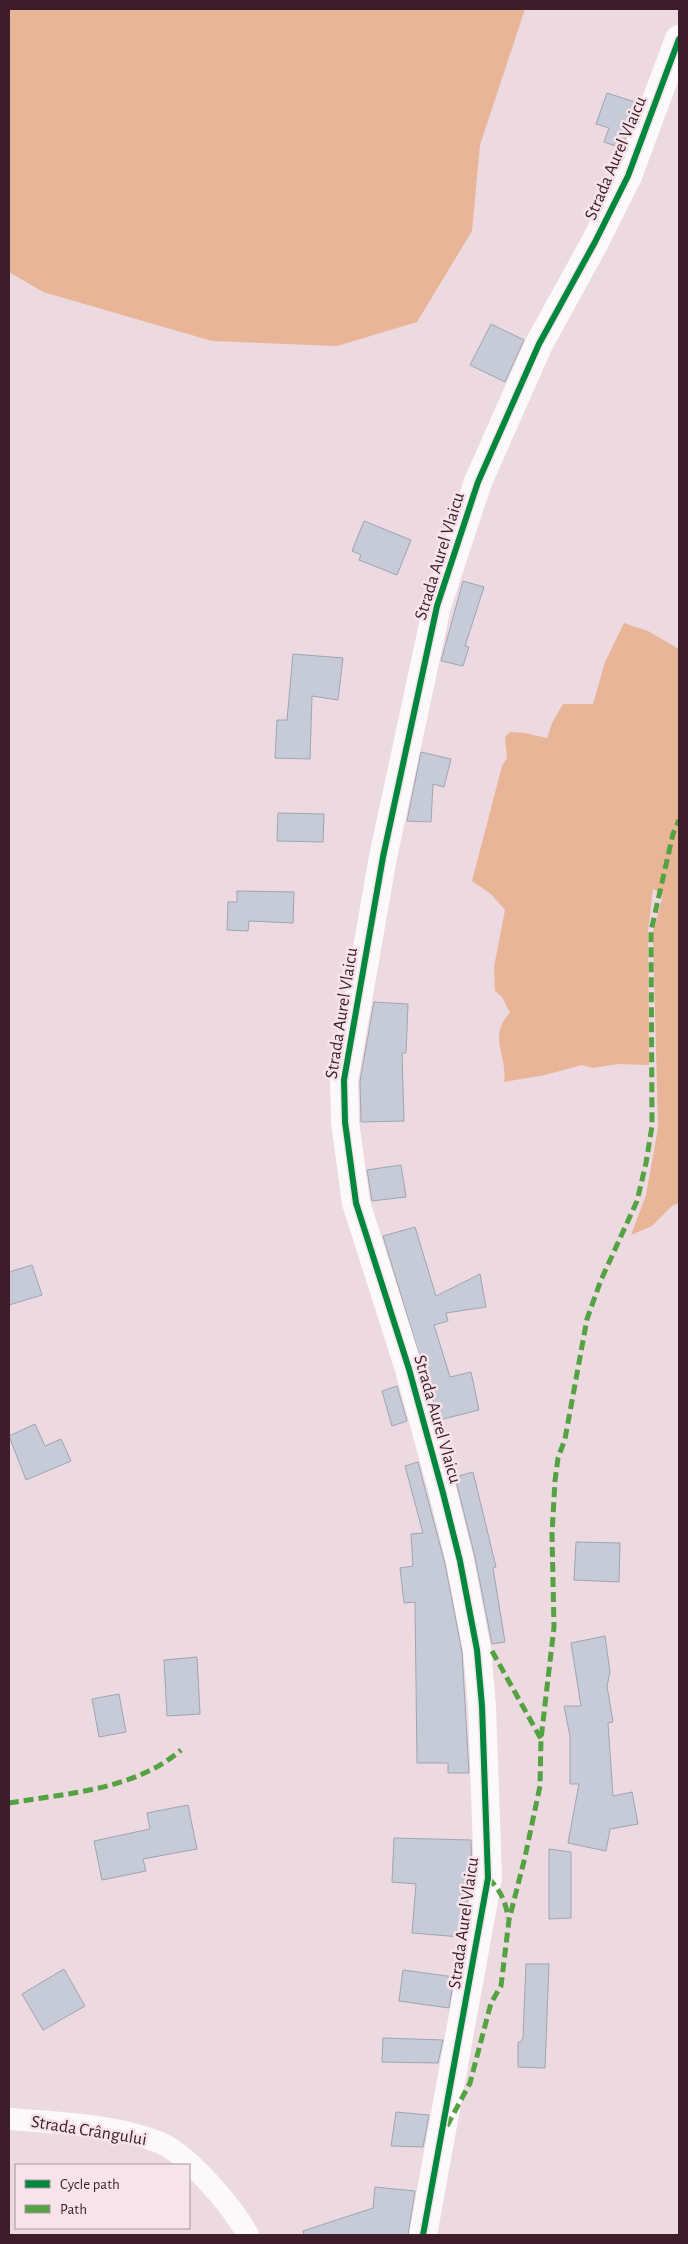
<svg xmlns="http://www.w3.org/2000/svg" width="688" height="2244" font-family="'Alegreya Sans',sans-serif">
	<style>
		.green { fill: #e8b598 }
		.building { fill: #c6cbd7; stroke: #9ea5b1 }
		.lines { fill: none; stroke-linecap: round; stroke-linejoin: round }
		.street { stroke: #fcf9fa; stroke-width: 22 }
		.secondary { stroke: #fcf9fa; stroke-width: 28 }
		.quiet { stroke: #54a242; stroke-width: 5; stroke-dasharray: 10 5; stroke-linecap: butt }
		.cycleway-casing { stroke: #f6e4ea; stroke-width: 9 }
		.cycleway { stroke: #00873e; stroke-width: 6 }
		.labels { text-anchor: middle; stroke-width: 5; stroke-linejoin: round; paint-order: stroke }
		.street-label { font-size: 18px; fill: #3d1d29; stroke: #f6e4ea }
	</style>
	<rect width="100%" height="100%" fill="#edd9e0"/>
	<!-- green -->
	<g class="green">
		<path d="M9,9H525L480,145L472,231L417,322L337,346L212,341L43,292L9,272Z"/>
		<path d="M624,623L648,631L679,649V1203L672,1206L652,1226L631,1235L646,1195L658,1128L653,932L663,895L653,889L648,931L649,1065L618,1064L593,1068L582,1065L545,1075L504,1082C508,1056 487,1036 510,1013L502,997L495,991L494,967L505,910L491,894L472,881L502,766L507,758L505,737L510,732L525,733L547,738L553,721L563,704H593L605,662Z"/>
	</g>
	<!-- building -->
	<g class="building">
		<path d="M607,93L638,103L622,148L604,142L609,128L596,124Z"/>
		<path d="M491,324L524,340L505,382L470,365Z"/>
		<path d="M364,521L411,540L397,575L359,560L361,555L352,551Z"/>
		<path d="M463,581L484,587L465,646L469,647L463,666L441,661Z"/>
		<path d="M293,654L343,658L338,700L312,696L310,759L275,758L277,720H287Z"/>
		<path d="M421,752L451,759L444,787L433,784L431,822L407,821Z"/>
		<path d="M278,813L324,814L323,842L277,841Z"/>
		<path d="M237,891L294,892L293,923L249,921L248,931L227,930L228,902H237Z"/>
		<path d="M374,1002L408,1004L406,1053H402L404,1121L361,1122L360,1081Z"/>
		<path d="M401,1165L406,1197L372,1201L367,1170Z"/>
		<path d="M415,1227L436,1296L480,1274L486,1307L446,1313L448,1321L434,1325L450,1377L471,1372L479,1410L439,1420L383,1236Z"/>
		<path d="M32,1265L42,1295L9,1305V1272Z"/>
		<path d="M397,1386L407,1421L392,1426L382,1391Z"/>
		<path d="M35,1424L45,1446L61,1439L71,1461L26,1480L9,1436Z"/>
		<path d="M418,1462L445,1564L462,1652L469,1773H448V1763H417L415,1602L404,1603L400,1568L413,1566L411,1534L423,1533L405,1466Z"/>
		<path d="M473,1472L496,1567L493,1568L505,1642L492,1644L475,1557L455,1477Z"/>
		<path d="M576,1542L620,1543L619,1582L574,1580Z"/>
		<path d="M605,1636L610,1672L607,1686L613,1722L608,1723L613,1796L632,1792L638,1824L610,1829L606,1851L568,1843L579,1784H570V1736L564,1706H581L571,1643Z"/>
		<path d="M197,1657L200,1714L167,1716L164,1660Z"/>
		<path d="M119,1694L126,1732L99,1737L92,1699Z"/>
		<path d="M188,1805L197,1849L143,1859L146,1871L102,1880L94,1841L150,1829L147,1813Z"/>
		<path d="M394,1838L471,1840L472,1877L461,1937L412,1933L416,1884L392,1882Z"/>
		<path d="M549,1849L571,1852V1918L549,1919Z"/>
		<path d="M526,1964H549L545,2068L518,2067V2042H521L523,2037Z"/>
		<path d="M64,1969L85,2006L43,2030L22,1994Z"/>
		<path d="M403,1970L454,1977L449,2008L399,2001Z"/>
		<path d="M383,2038L443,2040L438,2063L382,2062Z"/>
		<path d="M396,2112L429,2115L423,2147L391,2146Z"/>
		<path d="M375,2187L415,2191L408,2235H304L303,2231L373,2208Z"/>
	</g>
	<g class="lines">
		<!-- street -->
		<path class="street" d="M9,2119C58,2123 109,2124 156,2141C187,2152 232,2206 248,2235"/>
		<!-- secondary -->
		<path class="secondary" d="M423,2235L488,1878L482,1706L477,1650L460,1561L443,1493L409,1369L356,1203L345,1122L344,1080L383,857L437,606L478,482L539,344L595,242L628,176L679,39"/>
		<!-- quiet -->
		<g class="quiet">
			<path d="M492,1651L541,1739"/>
			<path d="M9,1803C68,1793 135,1790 181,1750"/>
			<path d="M488,1878C500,1889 506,1902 508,1918"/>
			<path d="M447,2126L470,2083L491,2003L501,1986L509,1920L525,1857L540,1786L541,1739L554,1627L552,1534L555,1481L558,1458L565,1439L587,1319L601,1280L637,1201L646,1163L652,1126L651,931L673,834L679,820"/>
		</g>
		<!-- cycleway casing -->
		<g class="cycleway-casing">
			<path id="cycleway" d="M423,2235L488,1878L482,1706L477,1650L460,1561L443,1493L409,1369L356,1203L345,1122L344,1080L383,857L437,606L478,482L539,344L595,242L628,176L679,39"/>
		</g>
		<!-- cycleway -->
		<use href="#cycleway" class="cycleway"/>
	</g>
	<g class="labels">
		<!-- street labels -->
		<g class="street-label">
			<text transform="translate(615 158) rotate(-67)" y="6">Strada Aurel Vlaicu</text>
			<text transform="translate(439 556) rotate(-73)" y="6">Strada Aurel Vlaicu</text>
			<text transform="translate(341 1013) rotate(-81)" y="6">Strada Aurel Vlaicu</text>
			<text transform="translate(438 1419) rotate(74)" y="6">Strada Aurel Vlaicu</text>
			<text transform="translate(463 1923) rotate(-82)" y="6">Strada Aurel Vlaicu</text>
			<text transform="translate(89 2130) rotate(9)" y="6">Strada Crângului</text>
		</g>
	</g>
	<!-- border -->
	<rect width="688" height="2244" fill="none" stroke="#3d1d29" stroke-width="20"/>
	<!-- legend -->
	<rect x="15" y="2164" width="175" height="65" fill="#f6e4ea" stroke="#ac949d"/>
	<rect x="25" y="2180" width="25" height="8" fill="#00873e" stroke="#ac949d"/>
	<text x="60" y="2189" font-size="15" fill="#3d1d29">Cycle path</text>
	<rect x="25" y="2205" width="25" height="8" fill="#54a242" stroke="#ac949d"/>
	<text x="60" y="2214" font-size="15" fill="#3d1d29">Path</text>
</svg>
